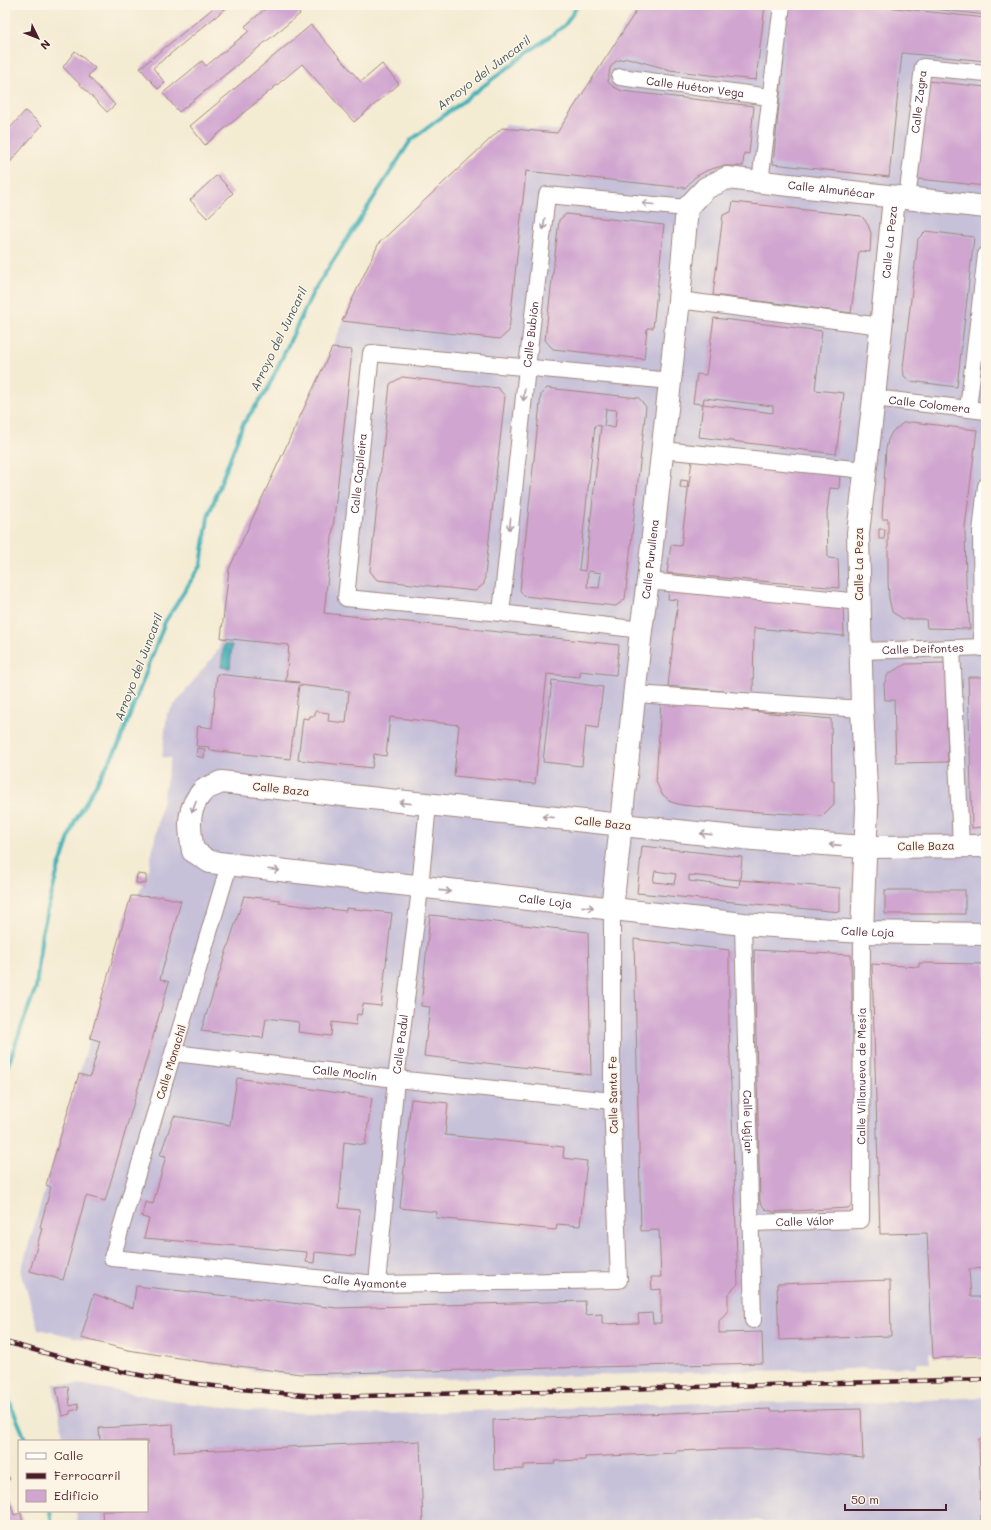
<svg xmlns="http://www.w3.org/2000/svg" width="991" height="1530" font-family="Mali,sans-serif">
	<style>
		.industrial { fill: #c6c0d9 }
		.water { fill: #41b1b8; stroke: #466872 }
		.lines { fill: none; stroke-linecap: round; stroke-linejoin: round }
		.stream { stroke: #41b1b8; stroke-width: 4 }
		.building { fill: #d0a5d0; fill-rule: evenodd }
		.street-casing { stroke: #9f857f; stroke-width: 18 }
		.secondary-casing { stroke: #9f857f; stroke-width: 24 }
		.street { stroke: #fff; stroke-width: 16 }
		.secondary { stroke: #fff; stroke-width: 22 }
		.rail-casing { stroke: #4a1f2b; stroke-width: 4.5 }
		.rail { stroke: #fcf5e5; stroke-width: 3; stroke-dasharray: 9; stroke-linecap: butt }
		.oneway { stroke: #ae9aa0 }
		.labels { text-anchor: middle; stroke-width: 3; stroke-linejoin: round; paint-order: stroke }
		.street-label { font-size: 11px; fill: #4a1f2b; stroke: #fcf5e5 }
		.water-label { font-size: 12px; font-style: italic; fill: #465963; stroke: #fcf5e5 }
	</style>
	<rect width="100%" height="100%" fill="#fcf5e5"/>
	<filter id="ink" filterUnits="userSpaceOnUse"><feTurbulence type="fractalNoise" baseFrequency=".025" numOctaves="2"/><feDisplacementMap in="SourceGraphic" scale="8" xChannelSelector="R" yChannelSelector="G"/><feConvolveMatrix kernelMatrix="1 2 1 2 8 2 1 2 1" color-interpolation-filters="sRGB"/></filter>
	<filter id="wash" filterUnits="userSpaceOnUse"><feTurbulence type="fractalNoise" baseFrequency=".012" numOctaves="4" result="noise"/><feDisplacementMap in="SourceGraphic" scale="16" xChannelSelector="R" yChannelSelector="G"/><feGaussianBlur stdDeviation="0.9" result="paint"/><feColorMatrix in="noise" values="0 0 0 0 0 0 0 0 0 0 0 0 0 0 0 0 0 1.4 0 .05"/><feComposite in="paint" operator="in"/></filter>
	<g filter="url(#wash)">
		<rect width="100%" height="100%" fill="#f4ebd3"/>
		<!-- industrial -->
		<g class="industrial">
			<path d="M638,5H986V1351L929,1353L930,1363H917V1367L357,1381L261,1372L161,1356L38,1329L21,1271L116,949L149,868L171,758L162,757L167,714L219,649L227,574L379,245L506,125L558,130Z"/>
			<path d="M53,1384H78L187,1403L263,1411L356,1415L732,1402L864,1403L986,1397V1525H786L756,1520L692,1525H78L76,1511H147V1441H64Z"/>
		</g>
		<!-- water -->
		<path class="water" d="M224,645H232L230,668L221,667Z"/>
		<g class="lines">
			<!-- stream -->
			<g class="stream">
				<path d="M5,1073L36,987L42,933L57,873L74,823L119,744L165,622L201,565L208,517L243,424L267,390L313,292L411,140L565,25L578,5"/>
				<path d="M5,1391L26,1441"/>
				<path d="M50,1511L52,1525"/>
			</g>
		</g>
		<g id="blocks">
			<!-- building -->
			<g class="building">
				<path d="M217,5H230L153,68L165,83L158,89L140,68Z"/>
				<path d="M270,5H293L300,14L179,112L163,93L202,61L206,66L249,31L245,26Z"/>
				<path d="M640,5H765L756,80L709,75L670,70L628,58L616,61L610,68L608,82L614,87L622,91L754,106L749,154L744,153L743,166H722L708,170L695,177L685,188L526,171L509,331L500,339L342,321L379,243L502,128L557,133Z"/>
				<path d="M789,5H869L986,18V61L902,53L889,177L773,164Z"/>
				<path d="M907,5H986V15L907,6Z"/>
				<path d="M311,25L361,82L382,64L399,84L354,122L302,64L205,145L190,126Z"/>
				<path d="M75,51L95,68L88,76L115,105L107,112L63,67Z"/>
				<path d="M927,81L986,87V186L918,179Z"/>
				<path d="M25,111L42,125L5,168V134Z"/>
				<path d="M217,175L233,193L207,218L190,200Z"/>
				<path d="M733,202L861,216L864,219L868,225L871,233L870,252L859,251L851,313L713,295L723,215L731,212Z"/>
				<path d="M566,214L664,225L653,328H647L644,359L553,349L545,340L559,220Z"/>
				<path d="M926,231L974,237L957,387L910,381L904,376L903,368L918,239Z"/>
				<path d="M986,298V379L976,378Z"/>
				<path d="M714,318L822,331L815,390L844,393L836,454L699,437L703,404L773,413V406L704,398L703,404L693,403L697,374L706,375Z"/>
				<path d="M332,348L352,350L324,613L619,645L616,675L580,671V677L547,674L535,784L454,776L459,725L390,717L386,756L374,754L372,768L298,760L303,718L309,719L310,716H315V711L329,713L328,721L346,723L349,691L299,685L290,759L209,750V747L196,746L198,726L212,728L217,674L299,683V682L286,681L289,645L221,638L229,569Z"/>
				<path d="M402,377L498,388L505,396L484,584L475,591L377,580L370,571L390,384Z"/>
				<path d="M547,388L639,398L646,407L625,599L616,606L524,596L520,590L541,394ZM606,409L617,410L615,428L604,426ZM595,425L601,426L585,571L579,570ZM588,571L601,573L599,588L587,587Z"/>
				<path d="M912,422L977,430L965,527L966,584L970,629L927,628L926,619H903L892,612L889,598L888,580V519H882L886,449L888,440L892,432L903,423Z"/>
				<path d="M692,460L840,476L839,489L830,488L827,512L828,558L838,559L839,588L667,573L671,545L681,546Z"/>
				<path d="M681,480L688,481L687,488L680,487Z"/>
				<path d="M879,529H885L884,539H879Z"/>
				<path d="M669,588L843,602L844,636L754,628L753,694L668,686L678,600L668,599Z"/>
				<path d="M945,663L948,762L896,763L894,700H885L884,684L888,674L906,664Z"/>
				<path d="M968,677H986V827L972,828Z"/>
				<path d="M552,680L603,687L598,728L586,726L582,766L543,762Z"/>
				<path d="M661,702L831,719L832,780L834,781V804L822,816L745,811L682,805L671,802L661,793L656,781Z"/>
				<path d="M197,748L205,749L204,758L196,756Z"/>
				<path d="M642,846L742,857L740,880L840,888V912L637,893ZM655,871L676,874L674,884L653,882ZM689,875L740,880L739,887L689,881Z"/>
				<path d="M137,874L146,875V884L136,883Z"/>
				<rect x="885" y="890" width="80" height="24"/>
				<path d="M131,896L159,897L160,896L181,901L160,979L169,982L105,1201L86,1196L63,1280L30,1271L42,1228L40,1227L51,1187L46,1185L79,1074L90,1077L100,1041L90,1038Z"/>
				<path d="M244,896L280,900L279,903L346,911V908L392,913L381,1006L363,1004L361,1015L357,1014L356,1025L332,1022L331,1036L298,1032L299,1022L266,1018L263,1038L201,1031Z"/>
				<path d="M430,915L588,932L591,1075L424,1056L430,1007L421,1006Z"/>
				<path d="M634,939L729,950V1031L738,1284L728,1294V1312L719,1321V1333L762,1332L763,1363L301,1374L198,1361L128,1350L81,1338L94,1294L133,1308L136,1286L337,1308L585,1301L586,1315L602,1314V1324L639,1323L638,1314L652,1313L653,1323H661V1289L652,1290L651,1277H661L659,1230L641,1231Z"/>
				<path d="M754,950L851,955L857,1195L854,1204L848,1208L774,1212L765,1209L760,1202Z"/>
				<path d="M919,963L986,964V1268L969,1269L971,1297H986V1356L933,1358L927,1233L880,1234L872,964L919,967Z"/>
				<path d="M237,1078L372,1098L365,1145L344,1142L339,1208L360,1210L355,1256L315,1252L314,1263L306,1262L307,1252L144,1238L149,1219L142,1217L145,1202L153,1204L166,1156L160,1155L174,1116L230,1125Z"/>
				<path d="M411,1099L448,1103L445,1135L564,1147L563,1158L587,1161L580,1226L557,1224L556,1230L436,1218L437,1212L400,1208Z"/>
				<path d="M890,1280L891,1336L779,1340L777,1284Z"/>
				<path d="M56,1387H68L70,1406L78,1404L79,1409L70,1411V1414L62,1416Z"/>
				<path d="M770,1409L771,1411L861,1409L863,1458L772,1449H727L676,1451V1453L585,1457V1460L554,1461L555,1464L524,1465V1469L494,1470L493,1420Z"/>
				<path d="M173,1424L174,1452L420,1441L423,1525H103L102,1511H147V1441H100L99,1428Z"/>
				<path d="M986,1438V1521L981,1522L979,1439Z"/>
				<path d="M5,1471L10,1479L5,1481Z"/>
				<path d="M5,1485L14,1515L21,1513L23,1525H5Z"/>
			</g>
		</g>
	</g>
	<g filter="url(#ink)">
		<use href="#blocks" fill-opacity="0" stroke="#9f857f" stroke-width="1"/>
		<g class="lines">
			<!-- street casing -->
			<g class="street-casing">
				<g id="street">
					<path id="s1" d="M620,77L770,97"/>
					<path d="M760,182L782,5"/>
					<path id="s2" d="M907,199L923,67L986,73"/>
					<path d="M679,300L881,326"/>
					<path id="s3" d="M874,398L986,411"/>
					<path d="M968,409L986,255"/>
					<path d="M662,450L865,470"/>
					<path d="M648,581L860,602"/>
					<path id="s4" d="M501,613L527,368L547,195L687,208"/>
					<path id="s5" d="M641,630L501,613L346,598L371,353L671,381"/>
					<path d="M952,648L961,846"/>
					<path d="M982,648L981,532L986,486"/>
					<path id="s6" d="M861,651L986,647"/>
					<path d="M635,694L862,709"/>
					<path id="s7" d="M229,865L112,1258L377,1284L619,1280L612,1101V910"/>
					<path id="s8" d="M743,924L753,1320"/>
					<path id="s9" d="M174,1053L396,1079L612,1101"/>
					<path id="s10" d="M750,1223L861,1220L862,932"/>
					<path id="s11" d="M377,1284L396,1079L419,897L428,805"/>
				</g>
			</g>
			<!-- secondary casing -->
			<g class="secondary-casing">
				<g id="secondary">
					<path id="s12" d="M986,846L865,847L753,839L221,782C216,785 208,787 204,790C186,808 189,828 193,851L210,862L743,924L862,932L986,934"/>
					<path id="s13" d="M612,910L641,630L648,581L679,300L687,208L706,188L727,178L986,207"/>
					<path id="s14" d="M862,932L867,808L862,709L858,533L874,398L894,198"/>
				</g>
			</g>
			<!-- street -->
			<use href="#street" class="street"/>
			<!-- secondary -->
			<use href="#secondary" class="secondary"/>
			<!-- rail casing -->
			<g class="rail-casing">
				<path id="rail" d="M5,1342C35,1350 65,1359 96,1366C171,1384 249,1390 327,1397L986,1379"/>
			</g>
			<!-- rail -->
			<use href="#rail" class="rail"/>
		</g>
		<!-- one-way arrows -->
		<defs><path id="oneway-shaft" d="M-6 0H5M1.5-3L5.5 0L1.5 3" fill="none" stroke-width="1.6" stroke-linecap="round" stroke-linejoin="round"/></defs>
		<g class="oneway">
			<use href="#oneway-shaft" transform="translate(648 204) rotate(-175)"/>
			<use href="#oneway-shaft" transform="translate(544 224) rotate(97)"/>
			<use href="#oneway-shaft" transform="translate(524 395) rotate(96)"/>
			<use href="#oneway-shaft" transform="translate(510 524) rotate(96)"/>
			<use href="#oneway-shaft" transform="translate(405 803) rotate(-174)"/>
			<use href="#oneway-shaft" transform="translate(194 807) rotate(110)"/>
			<use href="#oneway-shaft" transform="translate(548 817) rotate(-174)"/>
			<use href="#oneway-shaft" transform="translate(706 834) rotate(-174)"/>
			<use href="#oneway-shaft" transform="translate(835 845) rotate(-176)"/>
			<use href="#oneway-shaft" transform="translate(274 870) rotate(7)"/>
			<use href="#oneway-shaft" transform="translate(445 891) rotate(6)"/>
			<use href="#oneway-shaft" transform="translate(588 907) rotate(6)"/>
		</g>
	</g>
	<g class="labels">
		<!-- street labels -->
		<g class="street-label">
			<text dy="4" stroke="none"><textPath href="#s1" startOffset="76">Calle Huétor Vega</textPath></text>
			<text dy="4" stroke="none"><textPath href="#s2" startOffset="98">Calle Zagra</textPath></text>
			<text dy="4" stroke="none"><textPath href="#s13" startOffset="862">Calle Almuñécar</textPath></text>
			<text dy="4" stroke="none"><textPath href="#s14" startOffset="692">Calle La Peza</textPath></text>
			<text dy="4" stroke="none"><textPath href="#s4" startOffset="280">Calle Bubión</textPath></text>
			<text dy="4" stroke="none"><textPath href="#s3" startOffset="56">Calle Colomera</textPath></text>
			<text dy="4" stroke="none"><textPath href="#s5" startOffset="422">Calle Capileira</textPath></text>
			<text dy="4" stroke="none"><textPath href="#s13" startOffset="353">Calle Purullena</textPath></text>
			<text transform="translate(859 564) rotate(-90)" y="4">Calle La Peza</text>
			<text dy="4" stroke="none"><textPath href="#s6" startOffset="62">Calle Deifontes</textPath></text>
			<text transform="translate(281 789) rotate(6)" y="4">Calle Baza</text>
			<text transform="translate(603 823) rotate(6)" y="4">Calle Baza</text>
			<text transform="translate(926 846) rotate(-1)" y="4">Calle Baza</text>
			<text dy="4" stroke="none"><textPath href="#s12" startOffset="1210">Calle Loja</textPath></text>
			<text dy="4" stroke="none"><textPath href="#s12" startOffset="1534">Calle Loja</textPath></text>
			<text dy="4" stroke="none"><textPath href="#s11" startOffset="241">Calle Padul</textPath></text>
			<text transform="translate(171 1062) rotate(-73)" y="4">Calle Monachil</text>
			<text dy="4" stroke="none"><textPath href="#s9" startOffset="172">Calle Moclín</textPath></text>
			<text dy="4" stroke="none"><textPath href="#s10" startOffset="255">Calle Villanueva de Mesía</textPath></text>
			<text transform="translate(613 1095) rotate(-91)" y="4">Calle Santa Fe</text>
			<text dy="4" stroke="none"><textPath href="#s8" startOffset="198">Calle Ugíjar</textPath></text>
			<text dy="4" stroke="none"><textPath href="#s10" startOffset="55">Calle Válor</textPath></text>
			<text dy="4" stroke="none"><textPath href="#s7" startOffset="664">Calle Ayamonte</textPath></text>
		</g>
		<!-- water labels -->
		<g class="water-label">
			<text transform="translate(484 73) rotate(-37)" y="4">Arroyo del Juncaril</text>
			<text transform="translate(279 339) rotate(-64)" y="4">Arroyo del Juncaril</text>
			<text transform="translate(139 667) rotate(-69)" y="4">Arroyo del Juncaril</text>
		</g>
	</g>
	<!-- margin -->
	<rect width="991" height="1530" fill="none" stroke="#fcf5e5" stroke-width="20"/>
	<!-- legend -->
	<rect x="18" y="1440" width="130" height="72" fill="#fcf5e5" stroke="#b59f9b"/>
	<rect x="26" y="1453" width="20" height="6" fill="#ffffff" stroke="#b59f9b"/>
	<text x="54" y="1460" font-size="12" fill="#4a1f2b">Calle</text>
	<rect x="26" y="1473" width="20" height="6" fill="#4a1f2b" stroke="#b59f9b"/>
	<text x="54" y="1480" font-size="12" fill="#4a1f2b">Ferrocarril</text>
	<rect x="26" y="1490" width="20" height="12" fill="#d0a5d0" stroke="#b59f9b"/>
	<text x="54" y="1500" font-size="12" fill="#4a1f2b">Edificio</text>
	<!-- north arrow -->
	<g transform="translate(38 38) rotate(133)" stroke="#fcf5e5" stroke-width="3" paint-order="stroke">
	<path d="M0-3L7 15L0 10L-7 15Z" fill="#4a1f2b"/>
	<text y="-6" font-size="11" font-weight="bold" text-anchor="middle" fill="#4a1f2b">N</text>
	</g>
	<!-- scale -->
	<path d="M845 1504v6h101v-6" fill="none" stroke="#4a1f2b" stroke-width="2"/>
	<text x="851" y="1504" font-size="12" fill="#4a1f2b" stroke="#fcf5e5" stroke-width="3" paint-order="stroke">50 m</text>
</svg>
